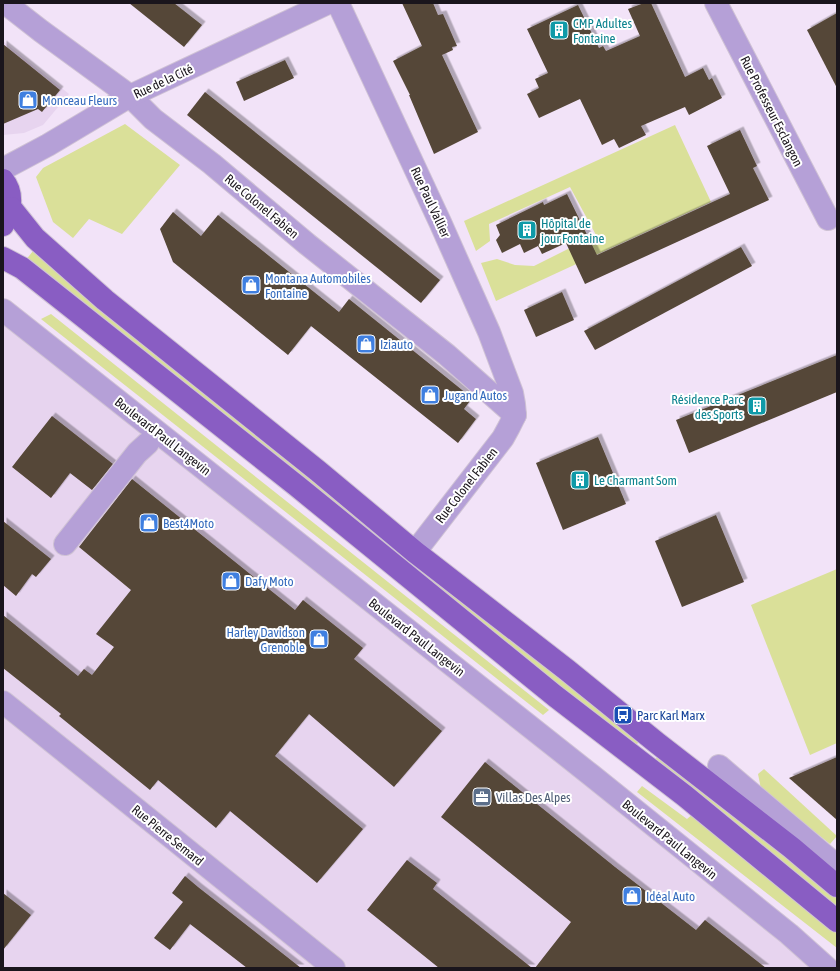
<svg xmlns="http://www.w3.org/2000/svg" width="840" height="971" font-family="'Asap Condensed',sans-serif">
	<style>
		.built { fill: #e7d4ef }
		.green { fill: #dae099 }
		.building { fill: #554737; filter: url(#shadow) }
		.lines { fill: none; stroke-linecap: round; stroke-linejoin: round }
		.minor-casing { stroke: #cfc2d5; stroke-width: 24 }
		.major-casing { stroke: #cfc2d5; stroke-width: 24 }
		.minor { stroke: #b5a0d7; stroke-width: 22 }
		.major { stroke: #895dc3; stroke-width: 22 }
		.labels { text-anchor: middle; stroke-width: 4; stroke-linejoin: round; paint-order: stroke }
		.culture-label { font-size: 13px; fill: #0d838f; stroke: #fff; text-anchor: start }
		.street-label { font-size: 13px; fill: #1a151c; stroke: #fff }
		.shop-label { font-size: 13px; fill: #366cbe; stroke: #fff; text-anchor: start }
		.transit-label { font-size: 13px; fill: #164399; stroke: #fff; text-anchor: start }
		.service-label { font-size: 13px; fill: #4e5e75; stroke: #fff; text-anchor: start }
	</style>
	<defs>
		<filter id="shadow"><feDropShadow dx="3.5" dy="-3.5" stdDeviation="0" flood-color="#0004"/></filter>
	</defs>
	<rect width="100%" height="100%" fill="#f2e3f8"/>
	<!-- built -->
	<g class="built">
		<path d="M3,41L69,94L43,125L24,133L3,135Z"/>
		<path d="M3,313L816,968H3Z"/>
	</g>
	<!-- green -->
	<g class="green">
		<path d="M125,124L180,165L122,234L89,219L73,238L53,222L36,177L43,168Z"/>
		<path d="M675,125L711,202L496,301L481,263L497,259L515,265L534,266L596,235L570,187L489,224L490,241L476,251L464,221Z"/>
		<path d="M33,251L641,739L634,748L25,261Z"/>
		<path d="M51,314L549,710L543,715L41,319Z"/>
		<path d="M837,569V743L810,755L751,605Z"/>
		<path d="M660,754L837,898V910L653,762Z"/>
		<path d="M764,769L837,836L830,844L761,789L758,774Z"/>
		<path d="M642,786L687,819L694,813L837,928V948L637,792Z"/>
	</g>
	<!-- building -->
	<g class="building">
		<path d="M129,3H174L202,25L184,47Z"/>
		<path d="M402,3H433L438,15L443,14L457,46L452,47L453,50L442,55L478,132L434,154L409,95H410L393,61L422,46Z"/>
		<path d="M644,3H651L685,77L703,68L709,80L712,78L722,98L689,115L685,107L641,126L646,135L619,148L614,139L602,145L580,99L539,118L527,94L539,88L535,79L548,73L527,29L578,5L599,48L603,46L606,51L640,36L628,9Z"/>
		<path d="M837,13V88L807,30Z"/>
		<path d="M3,44L60,90L42,112L38,109L3,124Z"/>
		<path d="M285,60L294,78L244,101L236,82Z"/>
		<path d="M205,92L440,280L421,303L187,115Z"/>
		<path d="M740,130L757,166L753,168L769,200L585,284L566,243L542,254L538,246L524,253L520,244L502,253L496,240L500,235L496,225L543,202L544,205L567,194L597,255L730,194L707,146Z"/>
		<path d="M173,212L201,236L218,215L339,312L349,299L472,398L464,409L476,419L458,443L311,326L288,355L173,262L160,229Z"/>
		<path d="M741,247L752,266L595,350L584,331Z"/>
		<path d="M562,292L574,320L536,337L524,310Z"/>
		<path d="M837,355V392L689,453L676,420Z"/>
		<path d="M52,416L113,464L92,490L70,473L51,498L12,467Z"/>
		<path d="M598,437L626,504L563,530L536,463Z"/>
		<path d="M132,479L295,610L303,600L363,648L354,659L442,731L394,787L309,714L275,756L363,829L317,883L230,811L216,828L158,780L150,790L59,716L61,714L3,668V615L78,676L84,669L92,675L114,647L96,634L131,590L79,547Z"/>
		<path d="M716,515L744,582L682,607L655,541Z"/>
		<path d="M3,521L51,559L36,577L32,574L16,596L3,585Z"/>
		<path d="M837,757V820L789,778Z"/>
		<path d="M485,762L615,867L696,930L705,920L766,968H535L571,922L441,817Z"/>
		<path d="M407,860L437,883L433,889L532,968H439L367,910Z"/>
		<path d="M185,876L198,887L301,968H247L190,924L170,950L154,938L183,902L172,893Z"/>
		<path d="M3,893L31,915L3,950Z"/>
	</g>
	<g class="lines">
		<!-- minor casing -->
		<g class="minor-casing">
			<g id="minor">
				<path d="M5,3L41,31L130,96L153,119L212,164L307,244L447,355L515,415"/>
				<path d="M338,3L440,222L489,332L512,393L514,404L515,415L509,427L503,438L415,552"/>
				<path d="M716,3L828,219"/>
				<path d="M3,169L48,145L130,96L328,3"/>
				<path d="M3,310L591,775L789,934L827,968"/>
				<path d="M65,544L137,453L148,443"/>
				<path d="M3,702L334,968"/>
				<path d="M719,766L837,866"/>
			</g>
		</g>
		<!-- major casing -->
		<g class="major-casing">
			<g id="major">
				<path d="M3,180C14,193 11,212 3,225"/>
				<path d="M11,208L35,238L105,300L318,471L415,552L567,670L657,743L792,848L837,886"/>
				<path d="M3,258L22,268L297,486L555,696L685,796L837,921"/>
			</g>
		</g>
		<!-- minor -->
		<use href="#minor" class="minor"/>
		<!-- major -->
		<use href="#major" class="major"/>
	</g>
	<!-- icons -->
	<defs>
		<g id="building-square" transform="scale(1)"><rect x="-9" y="-9" width="18" height="18" rx="4" fill="#0f9aa8" stroke="#fff"/><path d="M-4-6H4V6H1V3H-1V6H-4ZM-2.5-4.3h1.7v1.8h-1.7ZM.8-4.3h1.7v1.8H.8ZM-2.5-1h1.7V.8h-1.7ZM.8-1h1.7V.8H.8Z" fill="#fff"/></g>
		<g id="shop-square" transform="scale(1)"><rect x="-9" y="-9" width="18" height="18" rx="4" fill="#3f7fe0" stroke="#fff"/><path d="M-5-2.5h2.3a2.7 3.5 0 0 1 5.4 0H5L5.5 6h-11ZM-1.5-2.5h3a1.5 2.3 0 0 0-3 0Z" fill="#fff"/></g>
		<g id="bus-square" transform="scale(1)"><rect x="-9" y="-9" width="18" height="18" rx="4" fill="#1a4fb4" stroke="#fff"/><path d="M-5-6H5V4H4V6H2V4H-2V6H-4V4H-5ZM-3.5-4V0h7V-4ZM-3.5 1.2v1.5H-2V1.2ZM2 1.2v1.5H3.5V1.2Z" fill="#fff"/></g>
		<g id="office-square" transform="scale(1)"><rect x="-9" y="-9" width="18" height="18" rx="4" fill="#5c6f8a" stroke="#fff"/><path d="M-6-3h4V-5.5h4V-3h4V5H-6ZM-1-4.5V-3h2v-1.5ZM-6 0V1H6V0Z" fill="#fff"/></g>
	</defs>
	<g fill-rule="evenodd">
		<use href="#building-square" x="559" y="30"/>
		<use href="#shop-square" x="28" y="100"/>
		<use href="#building-square" x="527" y="230"/>
		<use href="#shop-square" x="251" y="285"/>
		<use href="#shop-square" x="366" y="344"/>
		<use href="#shop-square" x="430" y="395"/>
		<use href="#building-square" x="757" y="406"/>
		<use href="#building-square" x="580" y="480"/>
		<use href="#shop-square" x="149" y="523"/>
		<use href="#shop-square" x="231" y="581"/>
		<use href="#shop-square" x="319" y="639"/>
		<use href="#bus-square" x="623" y="715"/>
		<use href="#office-square" x="482" y="797"/>
		<use href="#shop-square" x="632" y="896"/>
	</g>
	<g class="labels">
		<!-- culture labels -->
		<g class="culture-label">
			<text x="573" y="28">CMP Adultes<tspan x="573" dy="15">Fontaine</tspan></text>
			<text x="541" y="228">Hôpital de<tspan x="541" dy="15">jour Fontaine</tspan></text>
			<text x="743" y="404" text-anchor="end">Résidence Parc<tspan x="743" dy="15">des Sports</tspan></text>
			<text x="594" y="485">Le Charmant Som</text>
		</g>
		<!-- street labels -->
		<g class="street-label">
			<text transform="translate(163 81) rotate(-25)" y="5">Rue de la Cité</text>
			<text transform="translate(772 111) rotate(63)" y="5">Rue Professeur Esclangon</text>
			<text transform="translate(431 202) rotate(65)" y="5">Rue Paul Vallier</text>
			<text transform="translate(262 206) rotate(40)" y="5">Rue Colonel Fabien</text>
			<text transform="translate(163 436) rotate(38)" y="5">Boulevard Paul Langevin</text>
			<text transform="translate(466 485) rotate(-52)" y="5">Rue Colonel Fabien</text>
			<text transform="translate(417 637) rotate(38)" y="5">Boulevard Paul Langevin</text>
			<text transform="translate(168 835) rotate(39)" y="5">Rue Pierre Semard</text>
			<text transform="translate(670 839) rotate(39)" y="5">Boulevard Paul Langevin</text>
		</g>
		<!-- shop labels -->
		<g class="shop-label">
			<text x="42" y="105">Monceau Fleurs</text>
			<text x="265" y="283">Montana Automobiles<tspan x="265" dy="15">Fontaine</tspan></text>
			<text x="380" y="349">Iziauto</text>
			<text x="444" y="400">Jugand Autos</text>
			<text x="163" y="528">Best4Moto</text>
			<text x="245" y="586">Dafy Moto</text>
			<text x="305" y="637" text-anchor="end">Harley Davidson<tspan x="305" dy="15">Grenoble</tspan></text>
			<text x="646" y="901">Idéal Auto</text>
		</g>
		<!-- transit labels -->
		<g class="transit-label">
			<text x="637" y="720">Parc Karl Marx</text>
		</g>
		<!-- service labels -->
		<g class="service-label">
			<text x="496" y="802">Villas Des Alpes</text>
		</g>
	</g>
	<!-- border -->
	<rect width="840" height="971" fill="none" stroke="#1a151c" stroke-width="8"/>
</svg>
